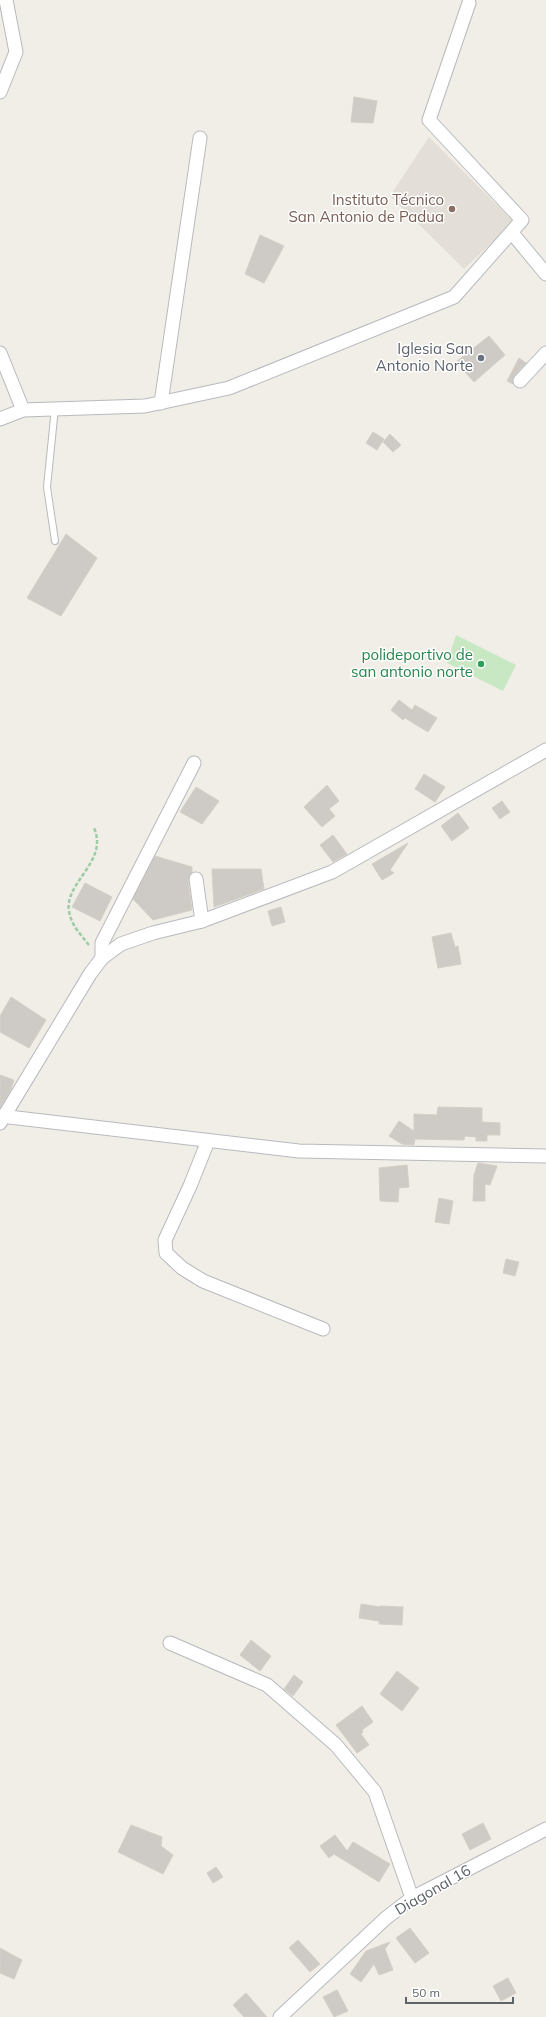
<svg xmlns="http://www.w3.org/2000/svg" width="546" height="2017" font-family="Mulish,sans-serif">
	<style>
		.education { fill: #e3dfd8 }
		.green { fill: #c8e8c4 }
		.building { fill: #cecbc6; stroke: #d5cfc5 }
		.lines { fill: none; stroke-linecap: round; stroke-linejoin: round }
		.service-casing { stroke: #b7babd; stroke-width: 8 }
		.minor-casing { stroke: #b7babd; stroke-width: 15 }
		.path { stroke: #9ecca6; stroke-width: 2.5; stroke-dasharray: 4 2; stroke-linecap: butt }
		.service { stroke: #fff; stroke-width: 6 }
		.minor { stroke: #fff; stroke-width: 13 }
		.education-dot { fill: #8d6e63; stroke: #fff; stroke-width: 1.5 }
		.worship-dot { fill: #6b7280; stroke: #fff; stroke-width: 1.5 }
		.leisure-dot { fill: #2e9e5b; stroke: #fff; stroke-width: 1.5 }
		.labels { text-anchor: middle; stroke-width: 3; stroke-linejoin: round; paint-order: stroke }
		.education-label { font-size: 15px; fill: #785e54; stroke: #fff; text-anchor: end }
		.worship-label { font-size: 15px; fill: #5b616d; stroke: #fff; text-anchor: end }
		.leisure-label { font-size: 15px; fill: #27864d; stroke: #fff; text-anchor: end }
		.street-label { font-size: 15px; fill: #5e6367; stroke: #fff }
	</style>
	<rect width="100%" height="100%" fill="#f1eee7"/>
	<!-- education -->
	<path class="education" d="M429,137L514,222L464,269L390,196Z"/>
	<!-- green -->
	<path class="green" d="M456,635L516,665L503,691L447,663Z"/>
	<!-- building -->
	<g class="building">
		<path d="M354,97L377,101L373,123L351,122Z"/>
		<path d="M260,235L284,246L264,283L245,274Z"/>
		<path d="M489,336L505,355L474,382L456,362Z"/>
		<path d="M519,358L526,363L514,376L513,384L507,381Z"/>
		<path d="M373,432L384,439L377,450L366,443Z"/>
		<path d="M390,434L401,445L393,452L383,442Z"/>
		<path d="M66,534L97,558L61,616L27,598Z"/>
		<path d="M399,700L412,710L415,705L437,718L428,732L405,718L403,720L391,710Z"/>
		<path d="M424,774L445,787L435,802L415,789Z"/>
		<path d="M327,785L339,801L329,809L335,816L322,827L304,807Z"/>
		<path d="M196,787L219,801L202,824L180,812Z"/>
		<path d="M502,801L510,812L500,819L492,808Z"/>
		<path d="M458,813L469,828L452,841L441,826Z"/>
		<path d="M333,835L347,854L333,862L320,845Z"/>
		<path d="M408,843L390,870L394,873L382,880L372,864Z"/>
		<path d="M155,856L192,867V872L188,880L192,910L153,920L133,899Z"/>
		<path d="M212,869H261L264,889L214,907Z"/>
		<path d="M85,883L112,897L100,921L72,907Z"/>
		<path d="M281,907L285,922L272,926L268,911Z"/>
		<path d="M451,933L455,947L458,946L461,964L438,968L432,937Z"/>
		<path d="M11,997L46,1020L29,1048L0,1032V1016Z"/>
		<path d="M0,1075L14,1080L11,1089L0,1108Z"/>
		<path d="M438,1107L482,1108V1122L500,1123V1135H487V1141H476V1137L465,1136L464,1140L415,1139L414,1145L402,1144L389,1136L399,1121L414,1131V1114L437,1115Z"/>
		<path d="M478,1163L497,1166L490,1185L485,1184V1201H473L474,1175Z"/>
		<path d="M407,1165L409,1187L399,1188L398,1202L380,1201L379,1168Z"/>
		<path d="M439,1198L453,1201L449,1224L435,1222Z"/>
		<path d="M506,1259L519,1262L515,1276L503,1273Z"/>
		<path d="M361,1604L380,1607V1606L403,1607L402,1625L379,1624V1621L359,1618Z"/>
		<path d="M251,1640L271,1656L260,1671L240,1655Z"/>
		<path d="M397,1671L419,1688L402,1711L380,1694Z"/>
		<path d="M294,1675L303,1682L293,1696L284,1689Z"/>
		<path d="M362,1706L373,1722L362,1730L363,1732L361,1734L369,1745L357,1753L336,1725Z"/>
		<path d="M483,1823L491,1839L470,1850L462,1834Z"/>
		<path d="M131,1825L162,1837L161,1846L173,1855L163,1874L118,1852Z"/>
		<path d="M335,1835L347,1851L353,1842L390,1864L379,1882L334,1854L329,1858L320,1846Z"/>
		<path d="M216,1867L223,1877L213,1883L207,1873Z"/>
		<path d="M410,1928L429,1953L415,1963L396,1938Z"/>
		<path d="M298,1940L320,1964L310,1972L289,1948Z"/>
		<path d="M390,1942L385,1949L393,1970L379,1975L374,1964L361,1982L350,1974L366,1951Z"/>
		<path d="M0,1948L22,1960L14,1979L0,1973Z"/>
		<path d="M508,1978L516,1993L501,2001L493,1986Z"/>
		<path d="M337,1990L348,2011L334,2017L323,1997Z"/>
		<path d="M246,1993L267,2017H244L233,2005Z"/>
	</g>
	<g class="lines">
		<!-- service casing -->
		<g class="service-casing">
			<path id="service" d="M55,541L47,487L55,408"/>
		</g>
		<!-- minor casing -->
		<g class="minor-casing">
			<g id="minor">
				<path d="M0,92L16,52L6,0"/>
				<path d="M512,233L546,274"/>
				<path d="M0,353L23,410"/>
				<path d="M520,381L546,353"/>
				<path d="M161,403L200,138"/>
				<path d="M0,419L23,410L145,406L229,388L454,297L522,220L429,120L469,3"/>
				<path d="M196,879L202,921"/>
				<path d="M102,958V943L194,763"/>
				<path d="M0,1116L299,1151L546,1156"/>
				<path d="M0,1123L90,974L102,958L121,944L153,933L202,921L332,872L546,750"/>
				<path d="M208,1141L190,1186L165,1240L166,1253L182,1268L203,1281L323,1329"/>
				<path d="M170,1643L267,1685L336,1745L375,1792L412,1898"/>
				<path d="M280,2017L386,1918L412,1898L546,1829"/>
			</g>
		</g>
		<!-- path -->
		<path class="path" d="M89,945C81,935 71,925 69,911C64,883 109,861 94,828"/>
		<!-- service -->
		<use href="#service" class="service"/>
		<!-- minor -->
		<use href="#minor" class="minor"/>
	</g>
	<!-- markers -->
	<circle class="education-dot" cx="452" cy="209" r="4"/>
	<circle class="worship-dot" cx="481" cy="358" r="4"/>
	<circle class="leisure-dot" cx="481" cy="664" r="4"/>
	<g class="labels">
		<!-- education labels -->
		<g class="education-label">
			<text x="444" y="205">Instituto Técnico<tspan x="444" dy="17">San Antonio de Padua</tspan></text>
		</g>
		<!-- worship labels -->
		<g class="worship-label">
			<text x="473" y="354">Iglesia San<tspan x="473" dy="17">Antonio Norte</tspan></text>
		</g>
		<!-- leisure labels -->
		<g class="leisure-label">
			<text x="473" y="660">polideportivo de<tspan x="473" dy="17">san antonio norte</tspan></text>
		</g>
		<!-- street labels -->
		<g class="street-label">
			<text transform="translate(433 1890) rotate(-30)" y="5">Diagonal 16</text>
		</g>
	</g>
	<!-- scale -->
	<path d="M406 1997v6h107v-6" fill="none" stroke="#5e6367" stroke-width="2"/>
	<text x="412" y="1997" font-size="12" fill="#5e6367" stroke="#ffffff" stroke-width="3" paint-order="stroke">50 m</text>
</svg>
